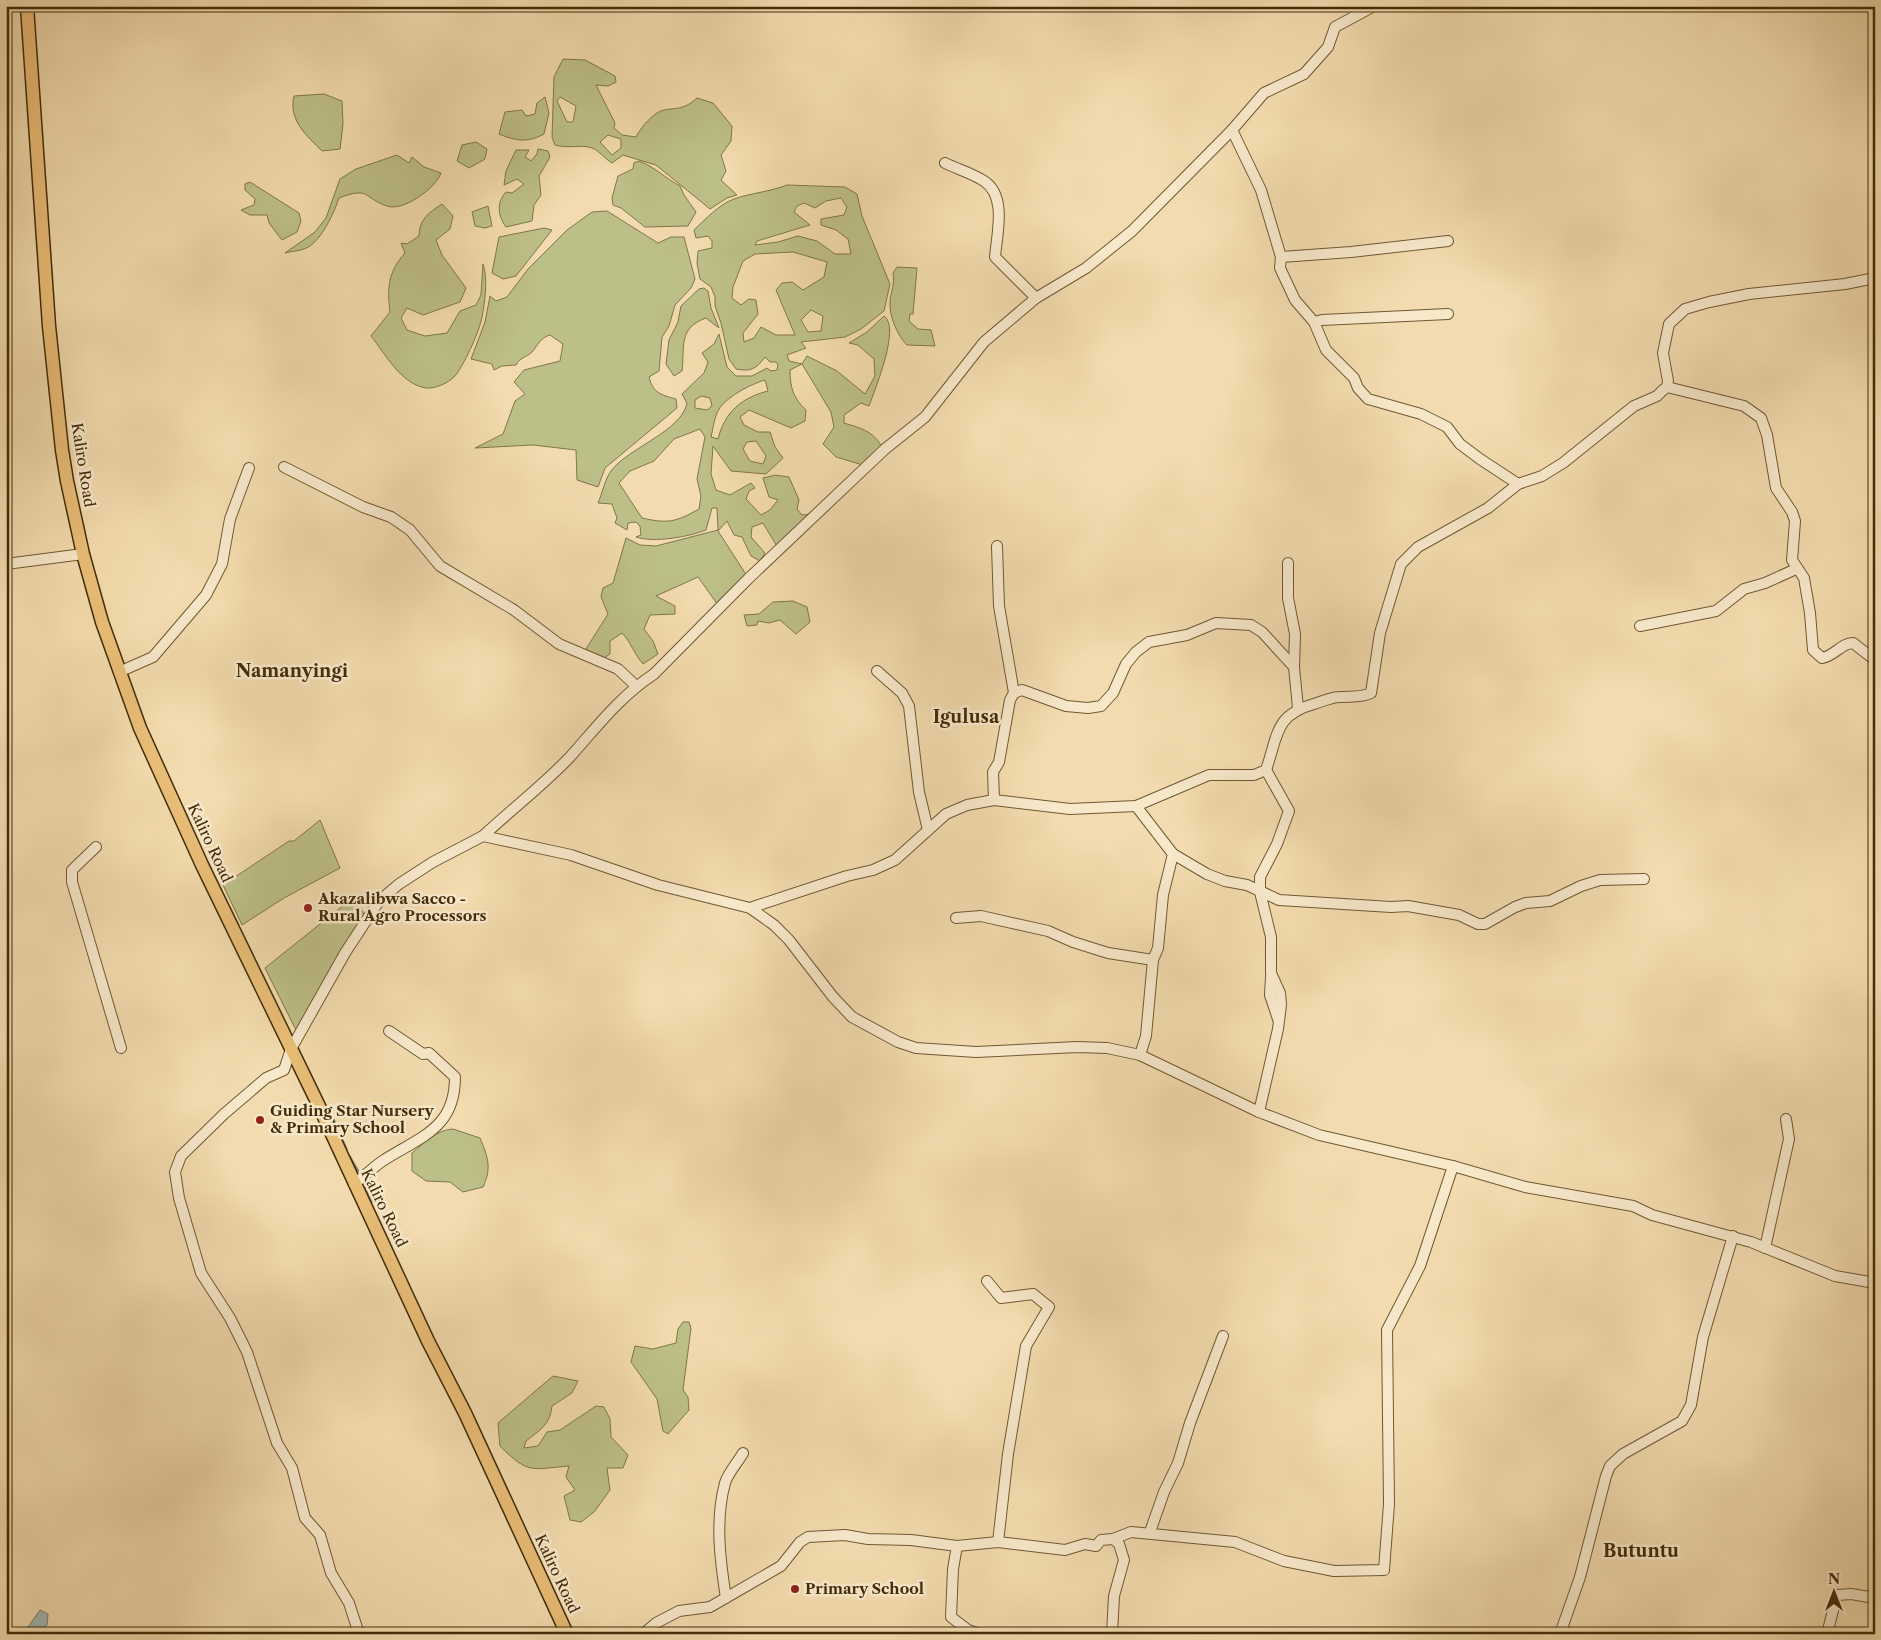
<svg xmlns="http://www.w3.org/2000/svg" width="1881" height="1640" font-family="'Libre Caslon Text',serif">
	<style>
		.green { fill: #bdbf88; stroke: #807648; fill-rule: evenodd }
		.water { fill: #9eb9b4; stroke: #7a8170 }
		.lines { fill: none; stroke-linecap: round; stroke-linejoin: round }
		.stream { stroke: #7a8170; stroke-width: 3 }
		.minor-casing { stroke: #705832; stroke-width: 12 }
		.major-casing { stroke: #442c09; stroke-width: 15 }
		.minor { stroke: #f7e8ca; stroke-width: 10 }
		.major { stroke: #e9be77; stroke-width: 12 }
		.poi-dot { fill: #8f2418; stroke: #f7e8ca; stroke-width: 2 }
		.labels { text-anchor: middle; stroke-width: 5; stroke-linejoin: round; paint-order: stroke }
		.street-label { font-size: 15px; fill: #442c09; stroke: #f7e8ca }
		.poi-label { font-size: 15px; font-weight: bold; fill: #442c09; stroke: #f7e8ca; text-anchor: start }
		.quarter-label { font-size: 18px; font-weight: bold; fill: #442c09; stroke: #f7e8ca }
	</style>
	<rect width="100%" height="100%" fill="#f2dbae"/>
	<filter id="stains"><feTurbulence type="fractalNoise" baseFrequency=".004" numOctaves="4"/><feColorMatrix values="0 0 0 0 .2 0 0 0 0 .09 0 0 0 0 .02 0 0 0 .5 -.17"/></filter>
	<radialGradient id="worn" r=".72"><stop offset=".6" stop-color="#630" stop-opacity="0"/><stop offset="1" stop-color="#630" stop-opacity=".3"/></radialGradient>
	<!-- green -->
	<g class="green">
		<path d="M563,59L585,60L615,76L616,82L608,86L596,85L615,123L614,128L622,135L636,137C640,129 648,119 657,113C670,105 680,114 697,98L713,103L732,126L731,141L721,155L726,171L721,180L737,195L727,198L710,209L656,165L623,155L612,163C605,159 600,151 592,148C582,144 568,149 555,145L552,137L554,77ZM560,97L576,106L573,122H567L557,101ZM608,135L621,139V148L612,155L600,142Z"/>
		<path d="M324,94L342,101L343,124L340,149L322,151C307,136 288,120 294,96Z"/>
		<path d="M545,97L549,113L544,134C527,143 516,141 499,134L505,112L522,110L526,116L535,114L537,103Z"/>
		<path d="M476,142L487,149L485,159L469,168L457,161L462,145Z"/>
		<path d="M538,149L548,151L550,157L539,176L541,195L534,205L532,221L506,227C498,216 496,203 506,192L512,193L524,184L517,179L504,185L506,171L516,150H529L525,157L531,161L537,154Z"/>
		<path d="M397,155L409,163L412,157L424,167L441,173C436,188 403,212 387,206C363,198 370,186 339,198C335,211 321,241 308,247C302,251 292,251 285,253L315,232L326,218L340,179L356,169Z"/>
		<path d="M639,161C655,167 665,178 680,186L684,195L696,212L688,226L645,227L621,208L613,205L612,198L618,176L633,169L634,163Z"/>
		<path d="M250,182L299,213L301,221L297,232L282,240L269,223L267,215H250L241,210L254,205L255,199L245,190V184Z"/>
		<path d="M787,185L845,187L857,194L862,216L890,284L884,311L861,329L845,337L801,342L806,348L787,355L789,361L802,364L807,356L837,371L865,394L875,376L874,359L858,345L849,343L867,332L884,316C901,327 875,389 869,406L861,403L844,415V423C864,429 875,432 884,451L866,466L836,457L823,444L834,427L831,412L802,364L790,370C790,387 793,398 806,410L805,421L791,428L749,410L740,417L744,425L758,432H770L775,447L783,458L766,474L731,471L713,446L711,474L716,490L730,495L751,483L755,488L749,491L746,499L761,515L770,510L778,500L769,497L763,478L775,475L789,477L799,500L797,509L802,515L812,514L778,548L763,523L752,527L751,537L765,553L760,561L751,556L742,537L734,535L727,521L718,531L747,576L718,605L698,577L656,596L675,606V614L650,615L644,629L653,641L658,654L643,664C634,654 631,642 622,633L610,641V654L601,660L593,659L586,649L608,614L601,597L603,588L613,583L626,538L640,545L656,546L718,530L717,508H712L706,530C688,537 654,543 636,537L641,535L640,526L636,522L628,523L627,530L615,523L617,518L612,504L598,503C602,494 605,479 611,471C628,448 682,431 687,403L682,394L704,373L708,362L702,353L714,344L719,334L727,367L736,376H752L767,368L771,371L777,370L778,365L776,362H770L765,357C756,369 751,372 736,369L729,359L721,323L715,306V297L711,287L700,279L697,263L698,251L712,248V241L708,236L696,238L694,230C706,219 718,205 734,199C751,193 769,192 787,185ZM841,198L847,207L844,215L821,219V225L836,230L848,239L851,254H835L817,241L798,236L778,242L755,245L757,241L810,225L794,212L797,206L804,203L815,208L826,201ZM793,252L827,262L824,277L803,290L792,282L782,283L776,290L795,335H776L761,327L754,338L744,342L743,333L758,314L756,300L749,299L741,305L732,298L733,287L743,261L755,254ZM811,310L823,316L821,331L808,332L801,320ZM765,380L768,391C741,398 725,412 718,439L711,437C713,429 714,420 717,413C723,398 751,384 765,380ZM701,396L710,398L712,406L707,410L695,408V400ZM700,429L705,437L697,479L701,496L699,509C676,522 668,524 642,518L619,483L630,471L654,461L674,439ZM756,441L766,456L763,464L750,461L743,449L747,442Z"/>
		<path d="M442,204L453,216L450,229L436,240L442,255L466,288L460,302L423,315L407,308L401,318L407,330L425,336L447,333L460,311L476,305L481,295L483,264C488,277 485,303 482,317C480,330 463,368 454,377C448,383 435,389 426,388C401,384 386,355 371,336L390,312C387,288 388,272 405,253L401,243L407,244L419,236C419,220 428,213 442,204Z"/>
		<path d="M488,206L492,226L485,228L475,226L472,212Z"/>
		<path d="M607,211L658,243L671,237H684L695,279L691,288L675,305L669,326L662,337L659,371L649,377C653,393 661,395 676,399L677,408L605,468L598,487L577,480L576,450L533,445L475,448L503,434L515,401L525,394L514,382L524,370L560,361L563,344L550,335C540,338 538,345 532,352C526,358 520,357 516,365L502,366L494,370L492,364L471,359L485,322L490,296L496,301L507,297L528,269L567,230L592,212Z"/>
		<path d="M544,228L552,230L516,276L503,279L492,273L499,237Z"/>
		<path d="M897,267L917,268L913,314H910L909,321L918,329L931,330L935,346L907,345C897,335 889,316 890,301C891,291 895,284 893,273Z"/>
		<path d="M704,288L708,291L711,308L719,328L706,318C678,328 685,346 682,371L674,376L666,364L669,340L678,322L681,306L699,289Z"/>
		<path d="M793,601L807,607L810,622L796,634L780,620L769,623L758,621L757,625L747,626L744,615L759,614L773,602Z"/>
		<path d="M320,820L340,868L284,898L242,925L223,885L289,841H294Z"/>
		<path d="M355,896L366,919L297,1032L265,968Z"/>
		<path d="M453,1129L480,1138C488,1157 492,1168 483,1187L463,1192L450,1182L426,1181L412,1171V1153C424,1143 436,1130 453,1129Z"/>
		<path d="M683,1322H689L691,1328L683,1390L688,1397L689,1410L668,1434L663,1431L657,1399L631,1362L635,1346L653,1349L676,1343L678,1329Z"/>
		<path d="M553,1376L578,1381L572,1393L552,1406C550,1425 540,1430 526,1441L524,1448L538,1446L547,1432L560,1430L596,1406L604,1407L610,1419L611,1437L628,1455L623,1468H607L610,1490L594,1512L581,1522L570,1520L564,1496L575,1490L566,1477L569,1466C531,1469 529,1475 500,1446L498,1423Z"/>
	</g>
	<!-- water -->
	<path class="water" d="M40,1610L48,1614L47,1625L38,1634H23Z"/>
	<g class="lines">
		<!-- stream -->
		<g class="stream">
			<path d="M333,1119L346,1149"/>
			<path d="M349,1156L360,1175"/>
			<path d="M366,1187L373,1201"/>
		</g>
		<!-- minor casing -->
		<g class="minor-casing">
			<g id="minor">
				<path d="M1232,130L1261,190L1281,257L1280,268L1295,300L1314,322L1326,350L1354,378L1358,388L1368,399L1421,414L1447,427L1460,444L1480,459L1518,484"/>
				<path d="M945,163C957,169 972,173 984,181C1007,196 997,233 995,257L1036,298"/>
				<path d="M1281,257L1351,252L1448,241"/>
				<path d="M1314,322L1322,320L1448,314"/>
				<path d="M1667,387L1744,406L1761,418L1767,435L1776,488L1792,512L1795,521L1792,560L1804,578L1810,613L1813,650L1822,658C1835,656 1841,643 1853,643L1875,660"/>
				<path d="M284,467L363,507L391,517L410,530L440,566L514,610L559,644L618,669L636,686"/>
				<path d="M1288,563V598L1295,634L1294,667L1298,708"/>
				<path d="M6,564L83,554"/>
				<path d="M1640,626L1716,611L1744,589L1765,583L1796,569"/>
				<path d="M877,671L902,693L909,706L919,792L928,830"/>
				<path d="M119,672L153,657L206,595L222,564L230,519L249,468"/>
				<path d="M1014,693L1022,690L1066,706L1088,708L1101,706L1113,693L1126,664L1136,652L1149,642L1187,635L1216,623L1251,625L1262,632L1294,667"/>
				<path d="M994,800L993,772L999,762L1010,700L1014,693L999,606L997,546"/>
				<path d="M1136,806L1173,854L1207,874L1225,881L1247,885L1279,900L1391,907L1408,906L1459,915L1478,924H1485L1515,907L1526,903L1550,901L1581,886L1600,880L1644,879"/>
				<path d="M483,836C511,810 542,786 569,758C597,727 618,698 654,674L748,579L885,449L925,417L984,342L1036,298L1086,268L1132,231L1232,130L1264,93L1304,74L1328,47L1335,27L1374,6"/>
				<path d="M96,847L72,870V882L121,1048"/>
				<path d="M750,908L847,876L873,870L895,860L946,814L967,805L994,800L1070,809L1136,806L1209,775H1254L1266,770C1278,736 1274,715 1314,704C1323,701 1332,697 1340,697C1351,696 1361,698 1371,693L1380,633L1401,564L1418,547L1488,508L1518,484L1542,476L1563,463L1634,406L1657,396L1662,391L1667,387L1668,381L1663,353L1669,324L1685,309L1709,302L1749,294L1845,284L1875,278"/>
				<path d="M956,918L981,916L1048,931L1073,942L1108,953L1153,960"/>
				<path d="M1271,977L1270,995L1278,1019"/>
				<path d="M1140,1055L1146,1036L1153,960L1158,948L1163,895L1173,854"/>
				<path d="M1259,1112L1278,1029L1281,1005L1280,993L1271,973V937L1260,892V877L1277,844L1289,811L1266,770"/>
				<path d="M354,1184C364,1177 373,1167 384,1160C422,1136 455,1128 455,1077L429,1053L423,1054L389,1031"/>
				<path d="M1765,1248L1789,1139L1786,1119"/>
				<path d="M987,1281L1001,1298L1033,1294L1049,1307L1026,1346L1008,1454L998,1542"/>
				<path d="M1150,1532L1164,1492L1178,1463L1190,1423L1223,1336"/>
				<path d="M1113,1539L1131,1532L1235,1542L1284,1561L1334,1571L1384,1570L1389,1504L1387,1330L1420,1266L1453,1166"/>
				<path d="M957,1546L953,1569L951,1617L968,1630L979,1634"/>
				<path d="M726,1598C720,1560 715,1520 725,1483C728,1473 738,1462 743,1453"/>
				<path d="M359,1634L349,1603L331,1573L320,1535L305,1518L292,1468L277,1443L247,1352L230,1318L201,1273L179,1198L175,1172L181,1156L224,1114L266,1078L284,1070L291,1049L345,953L379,901L399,884L433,862L483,836L571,855L658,885L750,908L774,925L789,940L833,997L852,1017L898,1042L916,1048L976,1052L1077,1047L1107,1048L1140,1055L1259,1112L1319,1135L1453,1166L1525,1187L1633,1206L1652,1215L1751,1242L1835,1276L1875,1283"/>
				<path d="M643,1634L656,1623L679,1611L710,1607L781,1566L800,1542L808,1537L845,1535L868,1539L911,1540L957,1546L998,1542L1065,1550L1085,1544L1096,1546L1101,1540L1113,1539L1119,1544L1124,1560L1114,1596L1112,1634"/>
				<path d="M1560,1634L1580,1577L1606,1476L1610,1466L1623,1454L1682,1421L1691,1405L1703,1337L1733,1236"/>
				<path d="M1827,1634L1837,1595L1851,1594L1875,1598"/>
			</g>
		</g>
		<!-- major casing -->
		<g class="major-casing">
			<path id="major" d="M27,6L49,326L62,450L67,481L83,554L102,622L140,728L202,865L318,1104L428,1341L465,1413L567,1634"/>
		</g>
		<!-- minor -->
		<use href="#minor" class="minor"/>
		<!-- major -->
		<use href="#major" class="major"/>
	</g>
	<!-- markers -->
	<g class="poi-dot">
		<circle cx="308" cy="908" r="5"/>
		<circle cx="260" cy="1120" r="5"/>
		<circle cx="795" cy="1589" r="5"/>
	</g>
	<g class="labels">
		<!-- street labels -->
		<g class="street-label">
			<text transform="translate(83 465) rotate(81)" y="5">Kaliro Road</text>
			<text transform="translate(210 843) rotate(65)" y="5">Kaliro Road</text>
			<text transform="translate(384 1208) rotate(64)" y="5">Kaliro Road</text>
			<text transform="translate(557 1574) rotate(65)" y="5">Kaliro Road</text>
		</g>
		<!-- poi labels -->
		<g class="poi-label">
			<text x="318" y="904">Akazalibwa Sacco -<tspan x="318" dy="17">Rural Agro Processors</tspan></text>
			<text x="270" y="1116">Guiding Star Nursery<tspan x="270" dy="17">&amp; Primary School</tspan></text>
			<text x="805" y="1594">Primary School</text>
		</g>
		<!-- quarter labels -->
		<g class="quarter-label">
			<text x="292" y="677">Namanyingi</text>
			<text x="966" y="723">Igulusa</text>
			<text x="1641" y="1557">Butuntu</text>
		</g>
	</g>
	<!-- margin -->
	<rect width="1881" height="1640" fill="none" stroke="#f2dbae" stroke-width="25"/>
	<rect x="8" y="8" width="1866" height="1625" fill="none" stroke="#442c09" stroke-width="2.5"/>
	<rect x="12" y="12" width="1856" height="1615" fill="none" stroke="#442c09"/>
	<!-- north arrow -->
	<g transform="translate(1834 1592)" stroke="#f7e8ca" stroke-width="4" paint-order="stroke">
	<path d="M0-4L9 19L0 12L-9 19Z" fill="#442c09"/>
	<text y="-8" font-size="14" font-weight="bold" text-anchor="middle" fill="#442c09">N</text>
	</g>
	<rect width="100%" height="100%" filter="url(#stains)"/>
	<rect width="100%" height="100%" fill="url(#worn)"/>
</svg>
